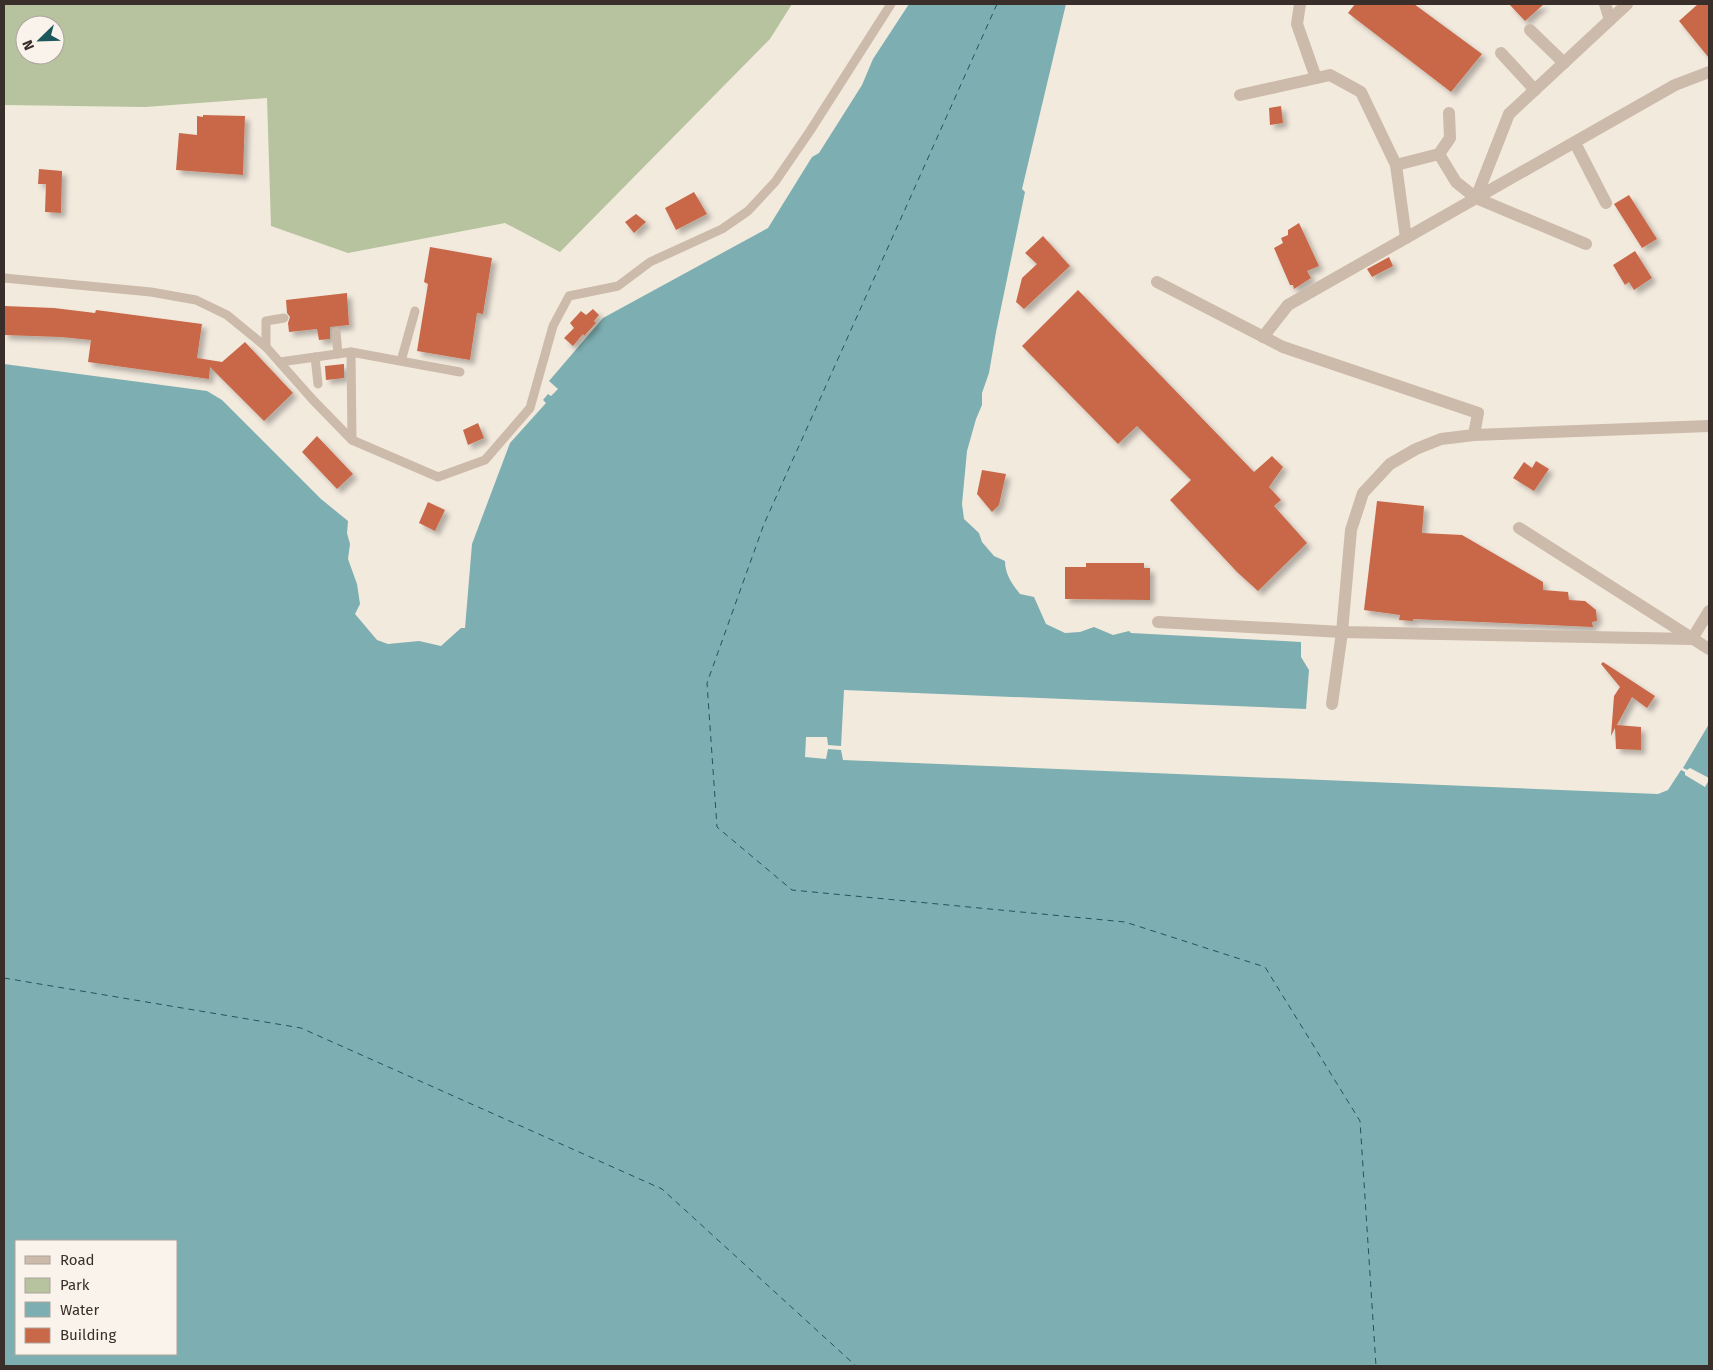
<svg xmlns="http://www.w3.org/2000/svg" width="1713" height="1370" font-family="'Fira Sans',sans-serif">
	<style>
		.green { fill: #b6c39e; fill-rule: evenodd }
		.water { fill: #7daeb1; fill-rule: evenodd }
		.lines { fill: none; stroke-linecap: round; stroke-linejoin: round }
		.ferry { stroke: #1e575b; stroke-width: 1; stroke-dasharray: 6 5; stroke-linecap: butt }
		.building { fill: #c86848; filter: url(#shadow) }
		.service { stroke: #ccbaaa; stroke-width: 9 }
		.minor { stroke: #ccbaaa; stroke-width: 12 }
	</style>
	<defs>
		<filter id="shadow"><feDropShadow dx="4.5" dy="4.5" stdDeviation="2.5" flood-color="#0004"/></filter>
	</defs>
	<rect width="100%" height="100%" fill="#f3eade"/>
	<!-- green -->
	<path class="green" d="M4,4H792L770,39L560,252L505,223L348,253L271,226L267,98L145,107L4,105ZM25,25H55V55H25Z"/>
	<!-- water -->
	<g class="water">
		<path d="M909,4H1066L1022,189L1025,192L996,332L989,373L982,393V405L976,419L967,451L962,504L964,519L979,533L982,542L994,556L1005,561C1005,574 1012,584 1020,594L1034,597L1046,624L1065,633L1080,632L1094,627L1113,635L1129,631L1131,633L1301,642V657L1309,670L1306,709L844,690L841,746L828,745L827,737H806L805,757L826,759L828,749L841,750L843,760L1658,794L1668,790L1681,770L1685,772V775L1705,787L1709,780V1366H4V364L207,391L222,400L321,499L348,521L347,533L350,544L348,559L357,584L360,604L355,614L377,640L388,644L419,641L441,646L461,628H465L472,544L510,443L546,403L543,400L548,394L551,396L558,389L549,381L603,318L768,228L812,157L819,153L862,85L873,59ZM16,1241H176V1354H16Z"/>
		<path d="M1709,724V778L1690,768L1687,770L1683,768Z"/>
	</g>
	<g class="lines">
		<!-- ferry -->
		<g class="ferry">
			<path d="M997,4L764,524L707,683L717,827L792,890L1125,922L1265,967L1360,1121L1376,1366"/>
			<path d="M4,978L301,1028L662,1189L856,1366"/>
		</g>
	</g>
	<!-- building -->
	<g class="building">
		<path d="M1355,4H1414L1482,54L1451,92L1348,13Z"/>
		<path d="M1509,4H1544L1525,21Z"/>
		<path d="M1698,4H1709V58L1679,21Z"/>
		<path d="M1281,106L1283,123L1270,125L1269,108Z"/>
		<path d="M203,115L245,116L243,175L176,170L179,133L197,135V116L203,117Z"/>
		<path d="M39,169L62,171L61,213L45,212L46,184H38Z"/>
		<path d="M694,192L707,214L676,230L665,208Z"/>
		<path d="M1629,195L1657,239L1642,248L1614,204Z"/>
		<path d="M636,214L646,222L634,233L625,222Z"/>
		<path d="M1299,223L1319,266L1307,271L1311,278L1294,289L1293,285H1290L1274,248L1283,243L1281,238L1288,235V230Z"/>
		<path d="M1043,236L1070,266L1024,309L1016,302L1022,278L1037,264L1025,253Z"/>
		<path d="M430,247L492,258L483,314L477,313L470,360L417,351L428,284L424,282Z"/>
		<path d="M1635,251L1652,278L1634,290L1629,282L1625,285L1613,265Z"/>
		<path d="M1389,257L1393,266L1372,277L1367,269Z"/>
		<path d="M1078,290L1254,472L1272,456L1283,467L1269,487L1281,500L1274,506L1307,543L1258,591L1237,572L1170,500L1191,480L1137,426L1118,444L1022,346Z"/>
		<path d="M347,293L349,325L330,327V339L319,340L317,329L289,332L288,323L290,317L287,313L286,300Z"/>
		<path d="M4,306L54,308L95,313L96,310L202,324L197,358L222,362L245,342L293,393L264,421L210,367L209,379L88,362L91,340L61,337L4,335Z"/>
		<path d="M593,309L599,315L594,321L596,323L584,336L583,334L573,346L564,338L574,328L570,323L581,311L586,315Z"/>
		<path d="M344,364V378L326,380L325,366Z"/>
		<path d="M478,423L484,438L468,445L463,430Z"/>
		<path d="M317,436L353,474L337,489L302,452Z"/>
		<path d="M1536,461L1549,469L1534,491L1513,478L1524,462L1532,468Z"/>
		<path d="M982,470L1006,474L999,505L992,512L977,494Z"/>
		<path d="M1377,501L1424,506L1422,533L1462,535L1543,582V590L1568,592L1569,600L1585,601L1596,610L1597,621L1592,622L1593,627L1413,619V621L1399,620L1400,615L1364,610Z"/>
		<path d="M428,502L445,510L435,531L419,523Z"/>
		<path d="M1086,563H1144V568H1150V600L1065,599V567H1086Z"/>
		<path d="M1603,662L1655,696L1647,708L1632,697L1617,725L1641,727V750L1616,749L1615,728L1611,736L1614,696L1620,687L1601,664Z"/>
	</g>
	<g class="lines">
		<!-- service -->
		<g class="service">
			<path d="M4,278L151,292L196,300L227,315L266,347L313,400L352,440L438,477L485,460L530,408L553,326L569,296L618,286L650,262L722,229L748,211L775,182L810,131L891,4"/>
			<path d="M336,332L338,354"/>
			<path d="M266,347V321L284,318"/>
			<path d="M351,352L352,440"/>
			<path d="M315,357L318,384"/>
			<path d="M401,361L415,311"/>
			<path d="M280,362L351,352L460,372"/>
		</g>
		<!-- minor -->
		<g class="minor">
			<path d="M1300,4L1297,24L1316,78"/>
			<path d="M1605,4L1610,20"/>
			<path d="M1530,30L1564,63"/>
			<path d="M1501,53L1535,90"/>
			<path d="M1240,95L1330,75L1361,92L1396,165L1406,238"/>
			<path d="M1575,143L1606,203"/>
			<path d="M1439,154L1456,182L1476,198"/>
			<path d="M1396,165L1439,154L1450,138L1449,113"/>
			<path d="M1586,244L1476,198L1509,114L1627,4"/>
			<path d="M1157,282L1283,347L1478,413L1474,435"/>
			<path d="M1263,337L1288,305L1675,85L1709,72"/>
			<path d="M1519,528L1709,649"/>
			<path d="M1158,622L1342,632L1692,639L1709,611"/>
			<path d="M1332,704L1342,632L1351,530L1363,493L1390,464L1416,449L1441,439L1474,435L1709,426"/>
		</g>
	</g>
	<!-- border -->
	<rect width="1713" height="1370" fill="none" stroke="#392e29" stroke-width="10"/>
	<!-- legend -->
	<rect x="15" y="1240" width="162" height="115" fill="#faf3eb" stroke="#ada49d"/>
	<rect x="25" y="1256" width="25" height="8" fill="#ccbaaa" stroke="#ada49d"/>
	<text x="60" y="1265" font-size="15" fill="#392e29">Road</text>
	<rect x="25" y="1278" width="25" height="15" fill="#b6c39e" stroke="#ada49d"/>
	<text x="60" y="1290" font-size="15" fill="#392e29">Park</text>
	<rect x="25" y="1302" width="25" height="15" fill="#7daeb1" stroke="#ada49d"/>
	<text x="60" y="1315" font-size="15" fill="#392e29">Water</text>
	<rect x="25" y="1328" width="25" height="15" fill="#c86848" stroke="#ada49d"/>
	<text x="60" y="1340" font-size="15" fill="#392e29">Building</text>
	<!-- north arrow -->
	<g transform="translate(40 40) rotate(247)"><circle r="24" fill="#faf3eb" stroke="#ada49d"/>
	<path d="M0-4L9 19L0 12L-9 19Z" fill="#1e575b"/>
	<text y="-8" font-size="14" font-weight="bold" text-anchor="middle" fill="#392e29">N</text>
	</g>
</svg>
